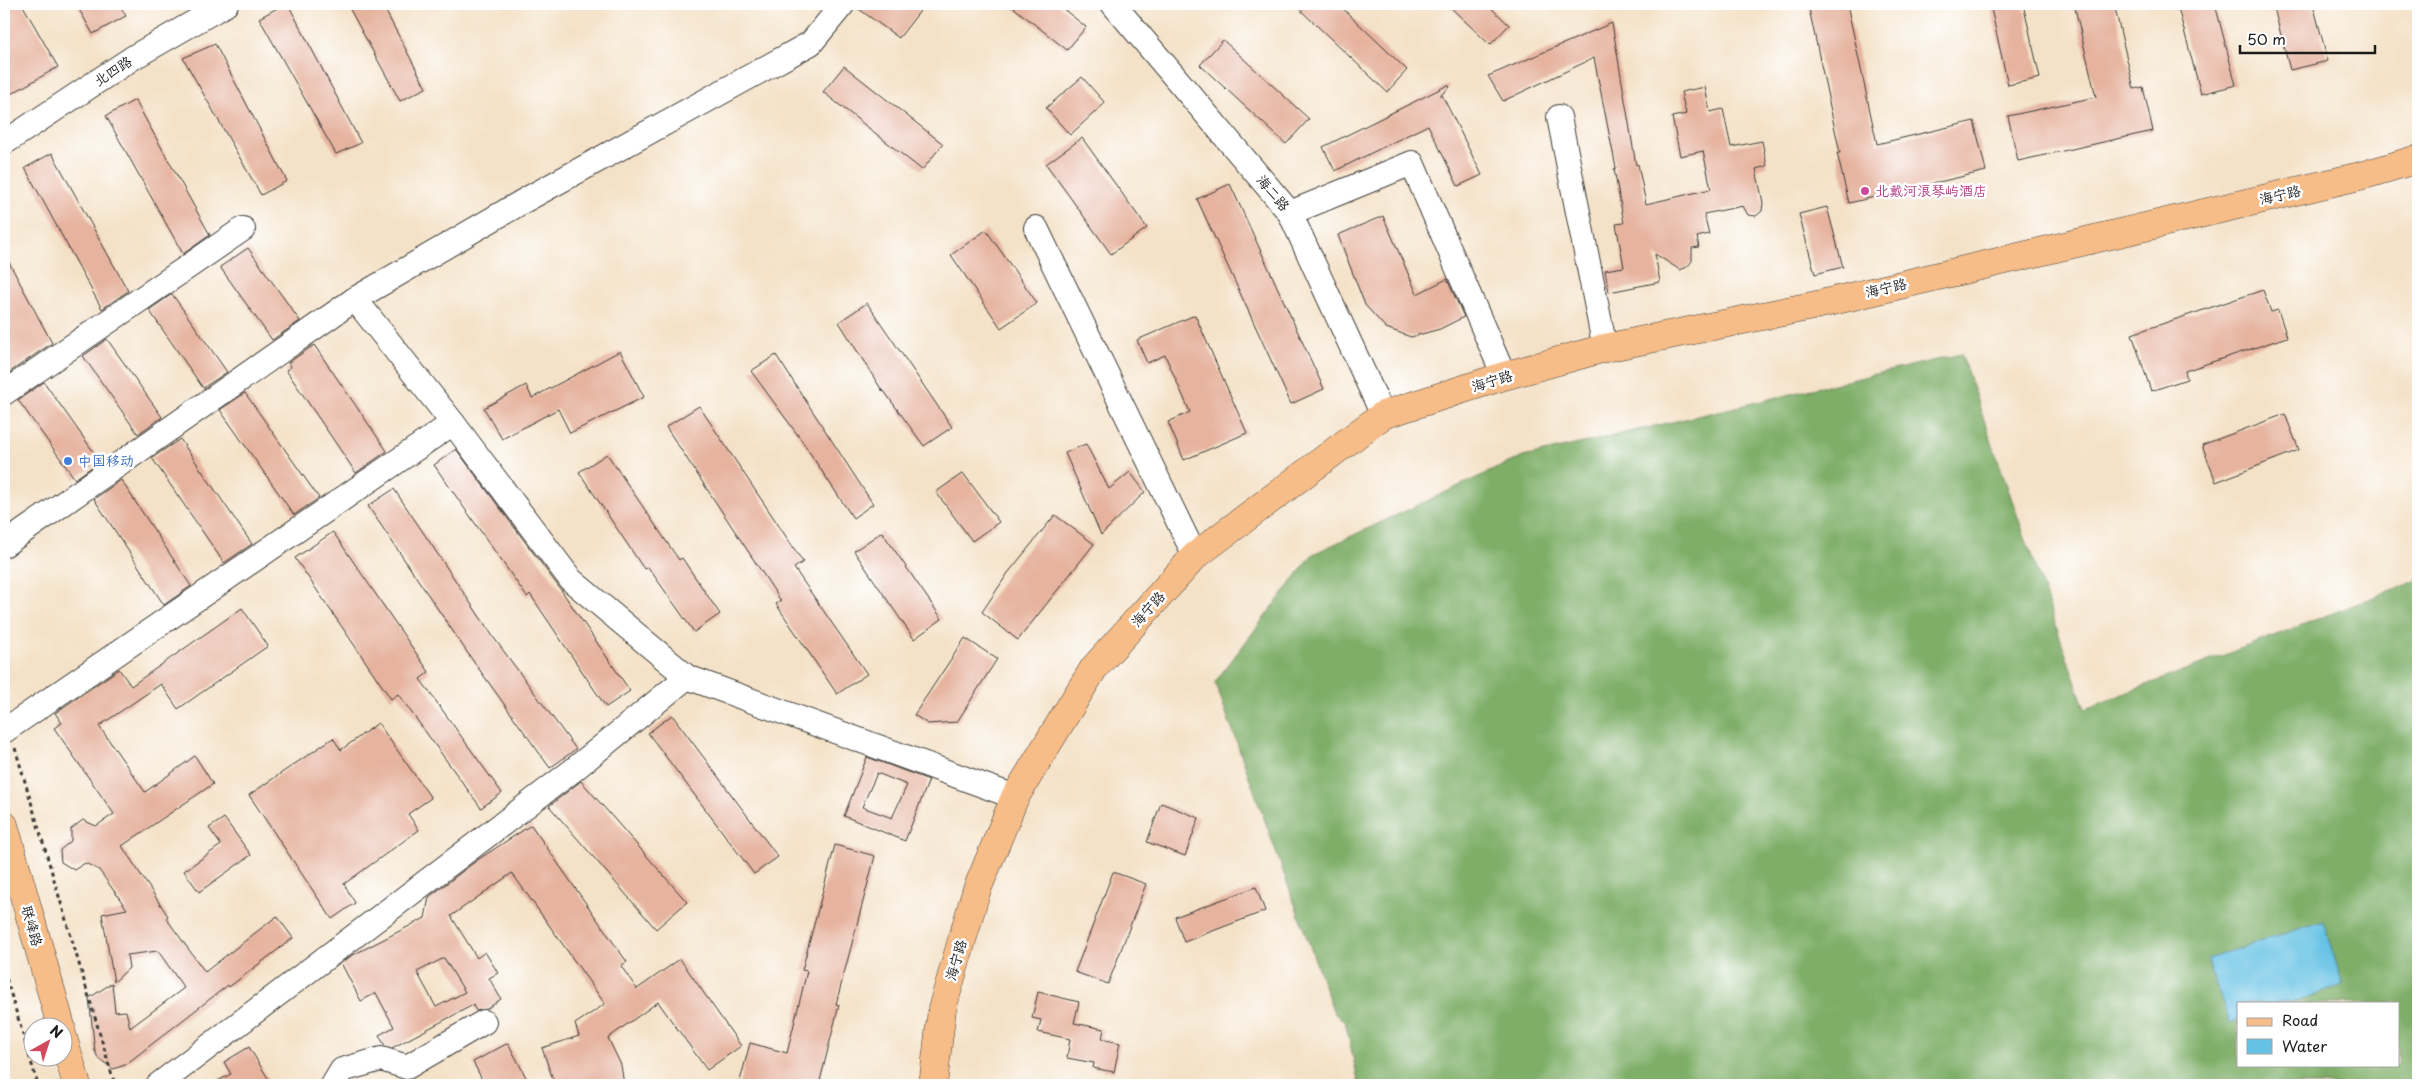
<svg xmlns="http://www.w3.org/2000/svg" width="2422" height="1089" font-family="'Playpen Sans','LXGW WenKai TC',sans-serif">
	<style>
		.forest { fill: #7eae68; stroke: #4d6542; fill-rule: evenodd }
		.water { fill: #66c2e4; stroke: #416f80 }
		.building { fill: #e6b39f; fill-rule: evenodd }
		.lines { fill: none; stroke-linecap: round; stroke-linejoin: round }
		.minor-casing { stroke: #3c3a36; stroke-width: 26 }
		.major-casing { stroke: #3c3a36; stroke-width: 29 }
		.path { stroke: #3c3a36; stroke-width: 3; stroke-dasharray: 4 4; stroke-linecap: butt }
		.minor { stroke: #fff; stroke-width: 24 }
		.major { stroke: #f7bd88; stroke-width: 28 }
		.hotel-dot { fill: #d1479c; stroke: #fff; stroke-width: 2 }
		.shop-dot { fill: #3f7fe0; stroke: #fff; stroke-width: 2 }
		.labels { text-anchor: middle; stroke-width: 5; stroke-linejoin: round; paint-order: stroke }
		.street-label { font-size: 14px; fill: #1c1c1c; stroke: #fff }
		.hotel-label { font-size: 14px; fill: #b23c85; stroke: #fff; text-anchor: start }
		.shop-label { font-size: 14px; fill: #366cbe; stroke: #fff; text-anchor: start }
	</style>
	<rect width="100%" height="100%" fill="#fff"/>
	<filter id="ink" filterUnits="userSpaceOnUse"><feTurbulence type="fractalNoise" baseFrequency=".02" numOctaves="2"/><feDisplacementMap in="SourceGraphic" scale="10" xChannelSelector="R" yChannelSelector="G"/><feConvolveMatrix kernelMatrix="1 2 1 2 8 2 1 2 1" color-interpolation-filters="sRGB"/></filter>
	<filter id="wash" filterUnits="userSpaceOnUse"><feTurbulence type="fractalNoise" baseFrequency=".0096" numOctaves="4" result="noise"/><feDisplacementMap in="SourceGraphic" scale="20" xChannelSelector="R" yChannelSelector="G"/><feGaussianBlur stdDeviation="1.12" result="paint"/><feColorMatrix in="noise" values="0 0 0 0 0 0 0 0 0 0 0 0 0 0 0 0 0 1.4 0 .05"/><feComposite in="paint" operator="in"/></filter>
	<g filter="url(#wash)">
		<rect width="100%" height="100%" fill="#f4e2c8"/>
		<!-- forest -->
		<path class="forest" d="M1961,354L2085,709L2418,580V1085H1359L1345,1021L1334,1013L1215,682L1313,554L1519,458ZM2238,1003H2398V1065H2238Z"/>
		<!-- water -->
		<path class="water" d="M2323,921L2343,985L2291,1003H2238V1020L2230,1023L2207,959Z"/>
		<g id="blocks">
			<!-- building -->
			<g class="building">
				<path d="M4,4H22L58,67L4,98Z"/>
				<path d="M76,4H119L126,16L93,34Z"/>
				<path d="M285,4H288L361,143L336,154L259,18Z"/>
				<path d="M347,4H382L426,88L400,101Z"/>
				<path d="M856,4H911L920,11L899,38L856,7Z"/>
				<path d="M1009,4H1057L1086,27L1067,50Z"/>
				<path d="M1294,4H1338L1407,70L1387,92Z"/>
				<path d="M1447,4H1487L1509,25L1490,45Z"/>
				<path d="M1808,4H1847L1877,144L1974,121L1986,171L1849,203L1837,153H1840Z"/>
				<path d="M1990,4H2023L2040,78L2008,85Z"/>
				<path d="M2074,4H2114L2134,89L2143,87L2153,131L2018,161L2008,116L2096,97Z"/>
				<path d="M2177,4H2215L2236,85L2201,94Z"/>
				<path d="M2273,4H2313L2328,61L2290,70Z"/>
				<path d="M1612,23L1636,165L1638,164L1646,204L1711,189L1703,151L1680,156L1672,117L1686,114L1681,92L1705,87L1710,112L1723,109L1731,147L1762,141L1767,166L1756,169L1763,203L1762,211L1756,216L1748,215L1743,206L1704,214L1709,234L1697,237L1699,247L1692,248V261L1687,267L1680,270L1655,254L1660,282L1609,292L1605,270L1624,267L1616,224L1624,223L1614,169L1616,168L1594,58L1503,101L1488,76Z"/>
				<path d="M1223,40L1309,119L1286,144L1200,65Z"/>
				<path d="M215,44L287,181L261,195L183,58Z"/>
				<path d="M844,66L943,144L922,170L823,92Z"/>
				<path d="M1082,77L1105,103L1070,135L1046,108Z"/>
				<path d="M1448,85L1450,87L1440,96L1442,95L1482,175L1458,186L1428,125L1335,171L1323,147Z"/>
				<path d="M135,100L210,235L183,254L106,116Z"/>
				<path d="M1082,138L1147,228L1111,254L1046,164Z"/>
				<path d="M52,153L128,291L102,309L25,168Z"/>
				<path d="M1230,184L1324,389L1291,404L1197,199Z"/>
				<path d="M1827,207L1843,267L1815,274L1799,214Z"/>
				<path d="M1383,216L1417,294L1447,279L1464,317L1440,329L1411,337L1386,328L1365,305L1338,235Z"/>
				<path d="M986,230L1037,303L1001,328L951,255Z"/>
				<path d="M248,248L300,321L272,340L220,267Z"/>
				<path d="M4,253L52,343L4,376Z"/>
				<path d="M2263,290L2271,312L2278,310L2287,337L2185,371L2187,379L2151,391L2132,334Z"/>
				<path d="M172,294L227,372L203,388L149,310Z"/>
				<path d="M867,303L952,427L924,446L884,391L883,392L839,322Z"/>
				<path d="M1195,315L1247,433L1184,460L1168,422L1190,412L1165,355L1147,363L1137,340Z"/>
				<path d="M107,339L162,417L138,434L83,356Z"/>
				<path d="M314,345L387,451L356,473L286,370L291,367L288,363Z"/>
				<path d="M620,351L644,397L570,433L558,409L502,439L484,408L526,385L532,398Z"/>
				<path d="M776,355L873,504L853,518L800,438L751,371Z"/>
				<path d="M44,382L100,461L75,479L18,400Z"/>
				<path d="M245,393L319,498L294,515L220,410Z"/>
				<path d="M699,406L803,562L794,568L867,674L837,694L776,604L781,601L666,427Z"/>
				<path d="M2285,414L2299,450L2216,482L2202,445Z"/>
				<path d="M180,439L252,544L224,563L152,458Z"/>
				<path d="M1086,444L1109,489L1130,472L1145,492L1101,535L1065,453Z"/>
				<path d="M456,449L561,590L630,691L606,707L530,594L527,597L434,465Z"/>
				<path d="M607,454L679,560L682,558L720,614L694,632L648,567L644,569L579,472Z"/>
				<path d="M963,473L999,522L972,541L936,492Z"/>
				<path d="M121,480L191,586L164,605L94,499Z"/>
				<path d="M394,489L494,638L576,749L550,768L471,658L368,506Z"/>
				<path d="M1055,515L1094,544L1018,640L982,612L1008,573Z"/>
				<path d="M333,532L429,672L420,679L502,793L481,808L398,694L391,699L295,558Z"/>
				<path d="M882,532L942,619L914,639L854,551Z"/>
				<path d="M242,608L268,646L178,709L161,684L99,726L145,792L195,756L213,784L122,846L168,916L166,918L205,972L277,916L293,938L229,987L228,985L125,1065L113,1069L98,1058L95,1051L89,998L112,983L115,1012L126,1011L130,1028L184,988L158,951L127,955L129,968L114,982L102,914L127,909L99,870L85,863L74,870L61,862L60,850L71,841V829L83,820L96,826L114,814L54,728L62,723L55,713L119,669L131,686Z"/>
				<path d="M965,638L997,659L957,722L928,724L914,715Z"/>
				<path d="M672,715L778,857L754,874L648,733Z"/>
				<path d="M378,723L431,798L408,814L419,830L344,884L355,903L332,919L249,795L333,738L341,750Z"/>
				<path d="M867,757L929,780L905,841L844,816ZM877,773L907,785L892,818L862,807Z"/>
				<path d="M581,781L687,902L656,929L549,806Z"/>
				<path d="M1161,803L1199,818L1185,856L1147,842Z"/>
				<path d="M224,818L251,855L199,892L184,871L221,845L209,828Z"/>
				<path d="M531,825L627,962L621,966L637,989L680,959L741,1046L707,1070L658,1002L608,1038L621,1065L624,1085H555L542,1048L579,1036L575,1024L605,1004L512,873L451,916L477,958L485,952L498,973L489,978L501,999L487,1009L476,1011L473,1005L392,1048L385,1046L379,1035L394,1027L376,993L361,1001L341,963L351,956L425,918L429,897L476,861ZM444,958L465,992L436,1007L417,972Z"/>
				<path d="M835,845L875,856L836,1004L839,1005L819,1085H739L750,1043L787,1053L807,971L802,970Z"/>
				<path d="M1113,872L1146,884L1108,984L1075,972Z"/>
				<path d="M1256,887L1265,911L1184,942L1175,917Z"/>
				<path d="M1038,992L1079,1002L1074,1023L1104,1029L1102,1039L1120,1043L1114,1072L1093,1068L1094,1063L1067,1058L1070,1039L1038,1032L1041,1020L1032,1018Z"/>
				<path d="M508,1043L530,1085H485L473,1062Z"/>
				<path d="M249,1047L272,1085H210L231,1074L224,1062Z"/>
			</g>
		</g>
	</g>
	<g filter="url(#ink)">
		<use href="#blocks" fill-opacity="0" stroke="#3c3a36" stroke-width="1"/>
		<g class="lines">
			<!-- minor casing -->
			<g class="minor-casing">
				<g id="minor">
					<path d="M1113,4L1290,213L1383,415"/>
					<path d="M1559,117L1605,348"/>
					<path d="M4,143L134,57L226,4"/>
					<path d="M1290,213L1412,163L1504,376"/>
					<path d="M1036,228L1195,556"/>
					<path d="M355,299L453,423L571,580L687,677L1015,797"/>
					<path d="M4,393L243,229"/>
					<path d="M4,545L355,299L527,199L811,43L843,4"/>
					<path d="M4,731L453,423"/>
					<path d="M158,1085L572,771L687,677"/>
					<path d="M333,1085L342,1070L381,1059L407,1067L484,1022"/>
				</g>
			</g>
			<!-- major casing -->
			<g class="major-casing">
				<g id="major">
					<path d="M4,825L61,1026"/>
					<path d="M62,1034L77,1085"/>
					<path d="M933,1085L942,1009L976,892L1015,797L1094,668L1195,556L1383,415L1504,376L1605,348L1812,306L2364,175L2418,159"/>
				</g>
			</g>
			<!-- path -->
			<g class="path">
				<path d="M15,748L115,1085"/>
				<path d="M4,971L38,1085"/>
			</g>
			<!-- minor -->
			<use href="#minor" class="minor"/>
			<!-- major -->
			<use href="#major" class="major"/>
		</g>
	</g>
	<!-- markers -->
	<circle class="hotel-dot" cx="1865" cy="191" r="5"/>
	<circle class="shop-dot" cx="68" cy="461" r="5"/>
	<g class="labels">
		<!-- street labels -->
		<g class="street-label">
			<text transform="translate(113 71) rotate(-33)" y="5">北四路</text>
			<text transform="translate(1273 193) rotate(50)" y="5">海二路</text>
			<text transform="translate(2280 195) rotate(-13)" y="5">海宁路</text>
			<text transform="translate(1886 288) rotate(-13)" y="5">海宁路</text>
			<text transform="translate(1492 381) rotate(-17)" y="5">海宁路</text>
			<text transform="translate(1148 609) rotate(-48)" y="5">海宁路</text>
			<text transform="translate(32 926) rotate(74)" y="5">联峰路</text>
			<text transform="translate(956 960) rotate(-74)" y="5">海宁路</text>
		</g>
		<!-- hotel labels -->
		<g class="hotel-label">
			<text x="1875" y="196">北戴河浪琴屿酒店</text>
		</g>
		<!-- shop labels -->
		<g class="shop-label">
			<text x="78" y="466">中国移动</text>
		</g>
	</g>
	<!-- margin -->
	<rect width="2422" height="1089" fill="none" stroke="#fff" stroke-width="20"/>
	<!-- legend -->
	<rect x="2237" y="1002" width="162" height="65" fill="#ffffff" stroke="#a4a4a4"/>
	<rect x="2247" y="1018" width="25" height="8" fill="#f7bd88" stroke="#a4a4a4"/>
	<text x="2282" y="1026" font-size="15" fill="#1c1c1c">Road</text>
	<rect x="2247" y="1039" width="25" height="15" fill="#66c2e4" stroke="#a4a4a4"/>
	<text x="2282" y="1052" font-size="15" fill="#1c1c1c">Water</text>
	<!-- north arrow -->
	<g transform="translate(48 1042) rotate(39)"><circle r="24" fill="#ffffff" stroke="#a4a4a4"/>
	<path d="M0-4L9 19L0 12L-9 19Z" fill="#d1495b"/>
	<text y="-8" font-size="14" font-weight="bold" text-anchor="middle" fill="#1c1c1c">N</text>
	</g>
	<!-- scale -->
	<path d="M2240 45v8h135v-8" fill="none" stroke="#1c1c1c" stroke-width="2.5"/>
	<text x="2247" y="45" font-size="15" fill="#1c1c1c" stroke="#ffffff" stroke-width="4" paint-order="stroke">50 m</text>
</svg>
